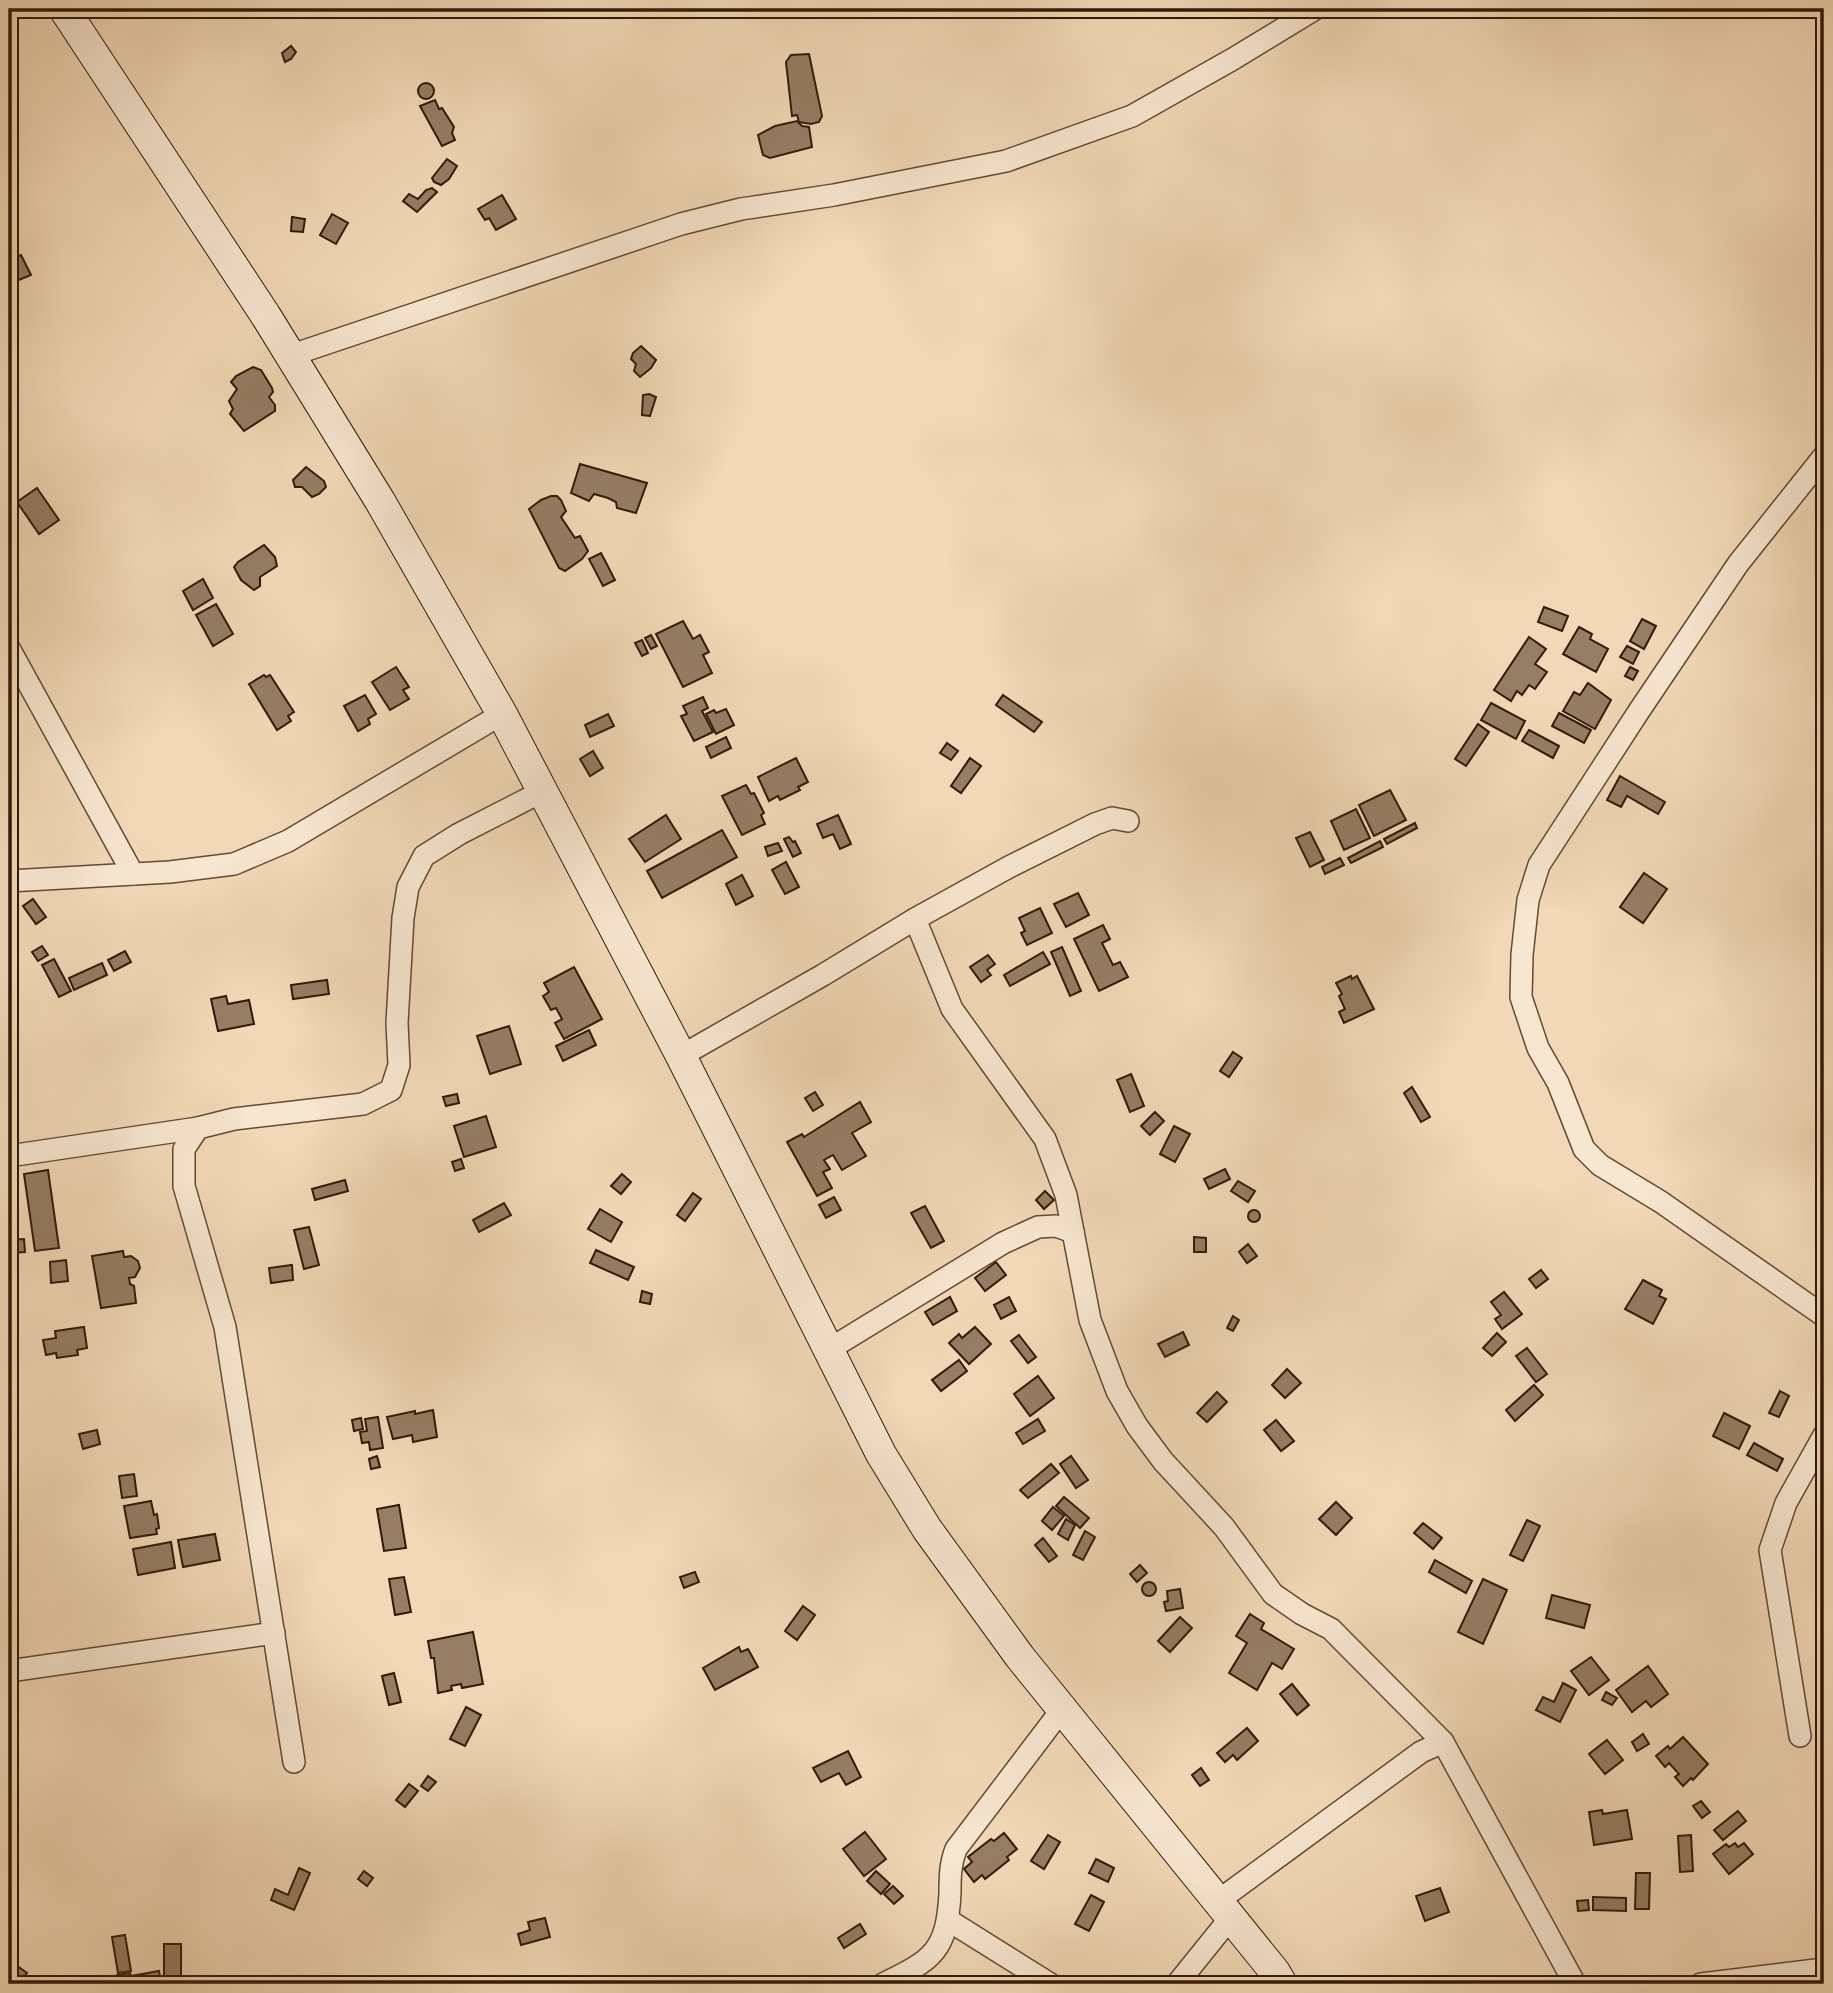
<svg xmlns="http://www.w3.org/2000/svg" width="1833" height="1993" font-family="'IM FELL Double Pica',serif">
	<style>
		.building { fill: #967d63; stroke: #321a09; stroke-width: 2 }
		.lines { fill: none; stroke-linecap: round; stroke-linejoin: round }
		.street-casing { stroke: #624a34; stroke-width: 24 }
		.secondary-casing { stroke: #321a09; stroke-width: 32 }
		.street { stroke: #f7e6d0; stroke-width: 21 }
		.secondary { stroke: #f7e6d0; stroke-width: 30 }
	</style>
	<rect width="100%" height="100%" fill="#f2d8b6"/>
	<filter id="stains"><feTurbulence type="fractalNoise" baseFrequency=".00286" numOctaves="4"/><feColorMatrix values="0 0 0 0 .2 0 0 0 0 .09 0 0 0 0 .02 0 0 0 .5 -.17"/></filter>
	<radialGradient id="worn" r=".72"><stop offset=".6" stop-color="#630" stop-opacity="0"/><stop offset="1" stop-color="#630" stop-opacity=".3"/></radialGradient>
	<!-- building -->
	<g class="building">
		<path d="M291,46L296,52L291,59L285,62L282,53Z"/>
		<path d="M809,54L822,116L819,122L811,124L799,122L797,115L792,116L786,62L791,55Z"/>
		<circle cx="426" cy="91" r="8"/>
		<path d="M435,100L439,109L442,108L454,127L452,133L455,140L442,146L420,106Z"/>
		<path d="M797,121L802,126L809,127L812,147L770,158L763,155L758,135L775,126Z"/>
		<path d="M447,159L457,166L449,179L441,185L434,182L432,178Z"/>
		<path d="M432,188L437,192L417,212L403,201L409,194L418,199L426,190Z"/>
		<path d="M502,195L516,219L496,230L489,218L485,220L478,209Z"/>
		<path d="M332,214L348,223L336,244L320,235Z"/>
		<path d="M292,217L305,219L303,232L291,231Z"/>
		<path d="M21,255L31,275L9,284V260Z"/>
		<path d="M641,346L656,360L651,368L640,377L634,371L636,364L631,359L633,353Z"/>
		<path d="M253,367L261,370L272,388L273,392L269,397L275,405V411L244,431L230,414L233,409L229,401L237,389L231,382L236,376Z"/>
		<path d="M649,394L656,397L650,416L642,415L643,395Z"/>
		<path d="M580,464L647,483L636,513L617,508L616,502L608,498L594,494L589,501L571,493Z"/>
		<path d="M306,467L324,481L326,487L319,494L312,497L302,487H295L293,480Z"/>
		<path d="M37,488L59,520L39,534L17,502Z"/>
		<path d="M551,496H557L561,500L566,511L561,517L575,538L580,536L588,551L582,559L565,571L559,568L529,509L541,500Z"/>
		<path d="M264,545L275,557L277,566L260,577V586L254,590L241,580L234,567L238,562Z"/>
		<path d="M601,553L615,580L603,586L589,559Z"/>
		<path d="M203,579L213,598L193,610L183,591Z"/>
		<path d="M216,604L233,634L213,646L196,615Z"/>
		<path d="M1544,607L1568,616L1562,631L1538,622Z"/>
		<path d="M1642,619L1656,626L1644,649L1630,641Z"/>
		<path d="M683,621L693,639L700,635L709,652L703,655L712,673L683,687L656,634Z"/>
		<path d="M1579,627L1592,634L1590,639L1608,649L1596,672L1563,654Z"/>
		<path d="M651,635L657,646L651,649L645,638Z"/>
		<path d="M1529,637L1546,649L1535,664L1547,672L1535,689L1529,685L1522,695L1517,691L1511,701L1494,690Z"/>
		<path d="M642,640L648,653L642,656L635,643Z"/>
		<path d="M1627,646L1639,652L1633,664L1620,657Z"/>
		<path d="M396,667L409,687L403,690L409,699L390,710L372,682Z"/>
		<path d="M1630,667L1638,671L1633,680L1625,676Z"/>
		<path d="M264,675L266,677L270,675L294,712L288,716L291,721L277,730L249,684Z"/>
		<path d="M1588,683L1611,700L1595,729L1563,711L1574,692L1580,695Z"/>
		<path d="M365,695L376,714L368,719L370,724L358,731L344,706Z"/>
		<path d="M1003,695L1042,722L1034,732L996,705Z"/>
		<path d="M703,697L708,708L702,711L713,732L694,741L681,716L687,714L683,706Z"/>
		<path d="M1491,703L1525,721L1516,739L1481,720Z"/>
		<path d="M726,709L734,725L716,734L706,714L714,710L716,713Z"/>
		<path d="M1559,713L1591,730L1584,743L1552,726Z"/>
		<path d="M608,714L614,726L590,737L585,725Z"/>
		<path d="M1478,724L1489,732L1466,766L1455,759Z"/>
		<path d="M1529,730L1559,746L1553,758L1522,741Z"/>
		<path d="M726,737L731,748L711,758L706,747Z"/>
		<path d="M947,743L958,751L951,760L940,753Z"/>
		<path d="M593,751L603,768L590,776L580,759Z"/>
		<path d="M796,758L808,782L798,787L800,790L780,800L778,796L769,801L758,777Z"/>
		<path d="M970,758L981,766L961,793L951,786Z"/>
		<path d="M1620,776L1665,802L1658,814L1627,796L1621,807L1607,800Z"/>
		<path d="M746,785L751,794L754,793L764,813L761,815L765,824L742,835L722,796Z"/>
		<path d="M1390,790L1406,820L1374,836L1359,805Z"/>
		<path d="M1356,809L1370,838L1344,850L1331,821Z"/>
		<path d="M666,815L681,839L645,862L629,839Z"/>
		<path d="M838,815L851,844L840,849L833,834L823,838L817,824Z"/>
		<path d="M1415,823L1417,828L1387,844L1384,839Z"/>
		<path d="M722,830L737,857L662,898L647,871Z"/>
		<path d="M1310,832L1324,860L1310,867L1296,838Z"/>
		<path d="M789,837L793,842L795,841L801,853L793,857L784,839Z"/>
		<path d="M1380,841L1383,847L1351,863L1348,858Z"/>
		<path d="M778,843L782,851L768,856L765,847Z"/>
		<path d="M1340,858L1344,865L1325,874L1322,867Z"/>
		<path d="M786,862L799,887L785,894L772,870Z"/>
		<path d="M1644,873L1667,889L1643,923L1620,907Z"/>
		<path d="M742,875L753,896L736,905L726,884Z"/>
		<path d="M1078,893L1089,915L1066,927L1054,904Z"/>
		<path d="M33,899L46,917L36,924L23,906Z"/>
		<path d="M1040,908L1052,933L1027,945L1021,933L1025,931L1019,918Z"/>
		<path d="M1103,925L1110,939L1102,943L1113,965L1120,962L1128,977L1099,991L1074,939Z"/>
		<path d="M42,946L48,955L38,961L32,952Z"/>
		<path d="M1062,947L1081,991L1070,996L1051,952Z"/>
		<path d="M125,951L131,962L114,971L108,960Z"/>
		<path d="M1043,952L1050,964L1010,986L1004,975Z"/>
		<path d="M988,955L995,964L987,970L991,975L981,982L970,967Z"/>
		<path d="M54,959L71,991L59,997L42,965Z"/>
		<path d="M102,963L107,975L74,990L69,978Z"/>
		<path d="M574,967L602,1019L564,1039L555,1023L562,1019L556,1008L551,1010L543,996L549,992L544,983Z"/>
		<path d="M1351,976L1352,979L1357,976L1374,1009L1344,1023L1339,1012L1345,1009L1339,996L1342,994L1336,983Z"/>
		<path d="M327,980L329,994L293,999L291,985Z"/>
		<path d="M226,996L228,1004L249,1000L254,1024L218,1031L211,999Z"/>
		<path d="M509,1026L521,1064L490,1074L477,1036Z"/>
		<path d="M589,1030L596,1045L563,1061L556,1046Z"/>
		<path d="M1233,1052L1242,1058L1229,1077L1220,1071Z"/>
		<path d="M1131,1074L1144,1106L1130,1112L1117,1080Z"/>
		<path d="M1412,1087L1430,1117L1421,1122L1404,1093Z"/>
		<path d="M815,1092L823,1105L813,1111L805,1098Z"/>
		<path d="M457,1094L459,1103L446,1106L443,1097Z"/>
		<path d="M860,1102L871,1122L852,1133L866,1156L842,1170L833,1155L824,1160L830,1169L823,1172L832,1188L817,1196L787,1142L802,1134L804,1137Z"/>
		<path d="M1155,1112L1164,1121L1150,1135L1141,1126Z"/>
		<path d="M486,1116L496,1147L464,1157L454,1126Z"/>
		<path d="M1174,1126L1190,1134L1175,1162L1160,1154Z"/>
		<path d="M461,1159L464,1168L455,1171L452,1162Z"/>
		<path d="M1225,1169L1230,1179L1209,1189L1204,1179Z"/>
		<path d="M48,1170L59,1248L35,1251L24,1174Z"/>
		<path d="M622,1174L631,1182L621,1194L611,1186Z"/>
		<path d="M345,1180L348,1191L315,1200L312,1189Z"/>
		<path d="M1238,1181L1255,1191L1248,1202L1231,1191Z"/>
		<path d="M1045,1191L1054,1200L1044,1209L1036,1200Z"/>
		<path d="M693,1193L701,1199L685,1221L677,1215Z"/>
		<path d="M834,1197L841,1210L826,1218L819,1205Z"/>
		<path d="M504,1203L511,1215L479,1232L473,1220Z"/>
		<path d="M925,1206L944,1241L931,1248L911,1213Z"/>
		<path d="M600,1209L622,1222L611,1242L588,1229Z"/>
		<circle cx="1254" cy="1216" r="6"/>
		<path d="M309,1227L319,1265L304,1269L294,1230Z"/>
		<path d="M1194,1237L1206,1238V1252H1194Z"/>
		<path d="M24,1239L25,1252L9,1253V1240Z"/>
		<path d="M1248,1244L1257,1256L1247,1263L1239,1252Z"/>
		<path d="M596,1250L634,1267L628,1280L590,1263Z"/>
		<path d="M123,1251L124,1257L131,1256L138,1261L140,1268L135,1277L129,1278L130,1284L134,1286L136,1303L101,1308L92,1256Z"/>
		<path d="M66,1260L68,1281L51,1283L50,1262Z"/>
		<path d="M996,1262L1006,1275L985,1291L975,1278Z"/>
		<path d="M292,1265L293,1280L271,1283L269,1268Z"/>
		<path d="M1541,1270L1548,1279L1536,1288L1529,1279Z"/>
		<path d="M1643,1280L1662,1290L1659,1296L1666,1299L1653,1324L1625,1309Z"/>
		<path d="M642,1291L652,1294L650,1304L640,1302Z"/>
		<path d="M1504,1292L1522,1314L1502,1329L1495,1319L1501,1315L1491,1302Z"/>
		<path d="M950,1297L957,1311L933,1325L925,1312Z"/>
		<path d="M1009,1297L1016,1311L1001,1319L994,1305Z"/>
		<path d="M1233,1316L1239,1320L1233,1331L1227,1328Z"/>
		<path d="M84,1327L87,1348L77,1350L78,1355L57,1358L56,1353L46,1355L43,1340L56,1338L55,1331Z"/>
		<path d="M975,1327L991,1344L969,1364L949,1343L959,1334L962,1338Z"/>
		<path d="M1183,1332L1189,1345L1165,1357L1158,1344Z"/>
		<path d="M1497,1333L1506,1342L1492,1356L1483,1348Z"/>
		<path d="M1019,1335L1036,1357L1028,1363L1011,1341Z"/>
		<path d="M1527,1348L1547,1374L1536,1382L1516,1356Z"/>
		<path d="M959,1360L967,1371L941,1391L932,1380Z"/>
		<path d="M1287,1369L1301,1383L1285,1398L1272,1385Z"/>
		<path d="M1038,1376L1054,1398L1030,1416L1014,1394Z"/>
		<path d="M1534,1385L1543,1395L1515,1421L1506,1410Z"/>
		<path d="M1780,1391L1789,1396L1779,1417L1769,1413Z"/>
		<path d="M1217,1392L1227,1402L1207,1422L1197,1413Z"/>
		<path d="M433,1410L437,1437L413,1442L412,1435L393,1439L387,1417L415,1411V1414Z"/>
		<path d="M1724,1413L1750,1426L1739,1449L1713,1436Z"/>
		<path d="M378,1417L383,1448L370,1450L369,1442L362,1443L360,1432L367,1431L365,1419Z"/>
		<path d="M361,1418L363,1429L354,1431L352,1420Z"/>
		<path d="M1038,1419L1045,1431L1023,1444L1016,1433Z"/>
		<path d="M1276,1420L1294,1441L1281,1451L1264,1430Z"/>
		<path d="M97,1430L100,1444L83,1449L79,1434Z"/>
		<path d="M1754,1443L1783,1459L1777,1471L1747,1455Z"/>
		<path d="M377,1456L380,1467L371,1469L369,1459Z"/>
		<path d="M1071,1456L1088,1480L1076,1488L1060,1464Z"/>
		<path d="M1051,1464L1059,1473L1028,1498L1020,1490Z"/>
		<path d="M134,1474L137,1496L122,1498L119,1476Z"/>
		<path d="M1064,1497L1089,1518L1080,1528L1056,1506Z"/>
		<path d="M151,1501L154,1515L157,1514L159,1528L156,1529L157,1534L130,1538L124,1506Z"/>
		<path d="M1336,1502L1352,1518L1336,1535L1319,1519Z"/>
		<path d="M399,1505L406,1548L384,1551L377,1509Z"/>
		<path d="M1053,1507L1064,1516L1052,1530L1042,1521Z"/>
		<path d="M1066,1519L1075,1525L1068,1540L1058,1534Z"/>
		<path d="M1527,1520L1540,1526L1523,1561L1510,1555Z"/>
		<path d="M1423,1523L1442,1538L1433,1549L1414,1533Z"/>
		<path d="M1085,1531L1095,1537L1083,1560L1073,1555Z"/>
		<path d="M215,1534L220,1560L183,1567L178,1540Z"/>
		<path d="M1043,1538L1057,1556L1049,1562L1035,1545Z"/>
		<path d="M171,1542L175,1568L138,1575L133,1549Z"/>
		<path d="M1435,1560L1472,1581L1466,1593L1429,1572Z"/>
		<path d="M1140,1565L1147,1573L1137,1582L1130,1574Z"/>
		<path d="M695,1572L699,1582L684,1588L680,1577Z"/>
		<path d="M404,1577L411,1612L395,1615L389,1579Z"/>
		<path d="M1483,1579L1507,1590L1483,1644L1458,1632Z"/>
		<circle cx="1149" cy="1589" r="7"/>
		<path d="M1180,1589L1183,1608L1166,1611L1164,1602L1168,1601L1167,1591Z"/>
		<path d="M1552,1595L1590,1605L1584,1628L1546,1618Z"/>
		<path d="M803,1606L815,1615L797,1640L785,1631Z"/>
		<path d="M1250,1614L1264,1623L1261,1629L1294,1649L1282,1669L1272,1663L1257,1690L1229,1673L1247,1643L1236,1636Z"/>
		<path d="M1180,1617L1192,1628L1170,1652L1158,1641Z"/>
		<path d="M473,1632L483,1684L462,1688L461,1684L451,1686L452,1690L438,1693L434,1658H431L428,1641Z"/>
		<path d="M739,1647L741,1652L748,1649L758,1667L715,1690L703,1668Z"/>
		<path d="M1591,1657L1609,1680L1589,1695L1571,1671Z"/>
		<path d="M1648,1666L1668,1694L1651,1707L1646,1701L1632,1712L1616,1690Z"/>
		<path d="M394,1673L401,1702L389,1705L382,1676Z"/>
		<path d="M1563,1683L1576,1690L1560,1722L1536,1710L1543,1697L1554,1702Z"/>
		<path d="M1292,1684L1309,1705L1297,1715L1280,1694Z"/>
		<path d="M1606,1692L1617,1698L1612,1705L1602,1700Z"/>
		<path d="M466,1707L481,1715L465,1746L450,1739Z"/>
		<path d="M1247,1728L1258,1741L1237,1760L1233,1755L1225,1762L1217,1753Z"/>
		<path d="M1643,1734L1649,1744L1637,1751L1632,1742Z"/>
		<path d="M1683,1737L1708,1764L1693,1780L1691,1778L1683,1786L1675,1777L1679,1774L1669,1763L1665,1767L1656,1756L1668,1746L1670,1749Z"/>
		<path d="M1607,1740L1623,1760L1605,1774L1589,1754Z"/>
		<path d="M848,1751L861,1777L846,1785L839,1773L821,1782L813,1768Z"/>
		<path d="M1201,1768L1209,1780L1200,1786L1192,1775Z"/>
		<path d="M428,1776L436,1782L428,1791L421,1786Z"/>
		<path d="M409,1784L418,1791L405,1807L396,1800Z"/>
		<path d="M1701,1801L1710,1812L1702,1818L1693,1806Z"/>
		<path d="M1602,1810L1603,1814L1627,1810L1632,1839L1594,1845L1589,1812Z"/>
		<path d="M1738,1811L1746,1821L1723,1840L1714,1830Z"/>
		<path d="M865,1832L886,1859L864,1876L843,1849Z"/>
		<path d="M1004,1833L1017,1849L1007,1857L1009,1860L985,1879L982,1875L974,1882L964,1869L972,1862L968,1857L991,1839L994,1841Z"/>
		<path d="M1048,1835L1060,1842L1044,1869L1031,1861Z"/>
		<path d="M1691,1835L1693,1871L1680,1872L1678,1836Z"/>
		<path d="M1735,1843L1738,1847L1744,1843L1753,1854L1729,1874L1713,1854L1726,1844L1729,1847Z"/>
		<path d="M1096,1859L1114,1868L1108,1882L1089,1873Z"/>
		<path d="M299,1868L310,1873L294,1910L271,1900L275,1889L288,1895Z"/>
		<path d="M364,1871L373,1878L367,1886L358,1879Z"/>
		<path d="M876,1871L890,1884L881,1894L867,1881Z"/>
		<path d="M1636,1873H1650L1649,1909H1635Z"/>
		<path d="M893,1886L903,1896L894,1904L884,1894Z"/>
		<path d="M1440,1888L1449,1912L1425,1921L1416,1896Z"/>
		<path d="M1091,1895L1104,1902L1089,1931L1075,1924Z"/>
		<path d="M1593,1897L1626,1898V1911L1593,1910Z"/>
		<path d="M1588,1900L1589,1910L1578,1911L1577,1901Z"/>
		<path d="M545,1918L550,1937L521,1945L518,1934L530,1930L528,1922Z"/>
		<path d="M860,1924L866,1934L844,1948L838,1938Z"/>
		<path d="M125,1935L131,1971L118,1973L112,1937Z"/>
		<path d="M164,1944H181V1984H170V1980L164,1981Z"/>
		<path d="M9,1960L27,1973L19,1984L9,1977Z"/>
		<path d="M159,1971L161,1982L119,1984L117,1975L130,1973L131,1976Z"/>
	</g>
	<g class="lines">
		<!-- street casing -->
		<g class="street-casing">
			<g id="street">
				<path d="M289,356L681,224L741,209L834,195L1006,161L1132,116L1233,59L1315,9"/>
				<path d="M1824,456L1738,564L1639,711L1539,865L1528,900L1522,955L1521,997L1538,1048L1558,1083L1584,1149L1600,1165L1661,1202L1824,1316"/>
				<path d="M9,648L133,874"/>
				<path d="M9,881L170,872L234,864L288,841L502,714"/>
				<path d="M915,919L952,1009L1045,1139L1066,1195L1090,1320L1117,1391L1137,1426L1163,1461L1224,1527L1273,1594L1302,1614L1331,1629L1443,1742L1575,1984"/>
				<path d="M681,1056L823,975L915,919L1009,867L1095,824L1112,818L1128,821"/>
				<path d="M9,1156L198,1128"/>
				<path d="M828,1350L1003,1243L1038,1227L1056,1226L1073,1232"/>
				<path d="M9,1671L274,1633"/>
				<path d="M1800,1736L1770,1550L1786,1503L1824,1435"/>
				<path d="M294,1762L225,1327L184,1186V1149L198,1128L234,1119L363,1104L391,1090L399,1065L397,1023L403,918L408,887L424,856L459,834L543,791"/>
				<path d="M1218,1901L1421,1752L1443,1742"/>
				<path d="M948,1920L1050,1984"/>
				<path d="M883,1984C933,1960 947,1951 950,1893C950,1878 950,1864 956,1849L1063,1708"/>
				<path d="M1177,1984L1231,1917"/>
				<path d="M1701,1984L1824,1969"/>
			</g>
		</g>
		<!-- secondary casing -->
		<g class="secondary-casing">
			<path id="secondary" d="M64,9L266,316L380,501L502,714L681,1056L881,1454L927,1529L1020,1657L1275,1972L1282,1984"/>
		</g>
		<!-- street -->
		<use href="#street" class="street"/>
		<!-- secondary -->
		<use href="#secondary" class="secondary"/>
	</g>
	<!-- margin -->
	<rect width="1833" height="1993" fill="none" stroke="#f2d8b6" stroke-width="35"/>
	<rect x="10" y="10" width="1812" height="1972" fill="none" stroke="#321a09" stroke-width="3.5"/>
	<rect x="18" y="18" width="1798" height="1958" fill="none" stroke="#321a09" stroke-width="2"/>
	<rect width="100%" height="100%" filter="url(#stains)"/>
	<rect width="100%" height="100%" fill="url(#worn)"/>
</svg>
